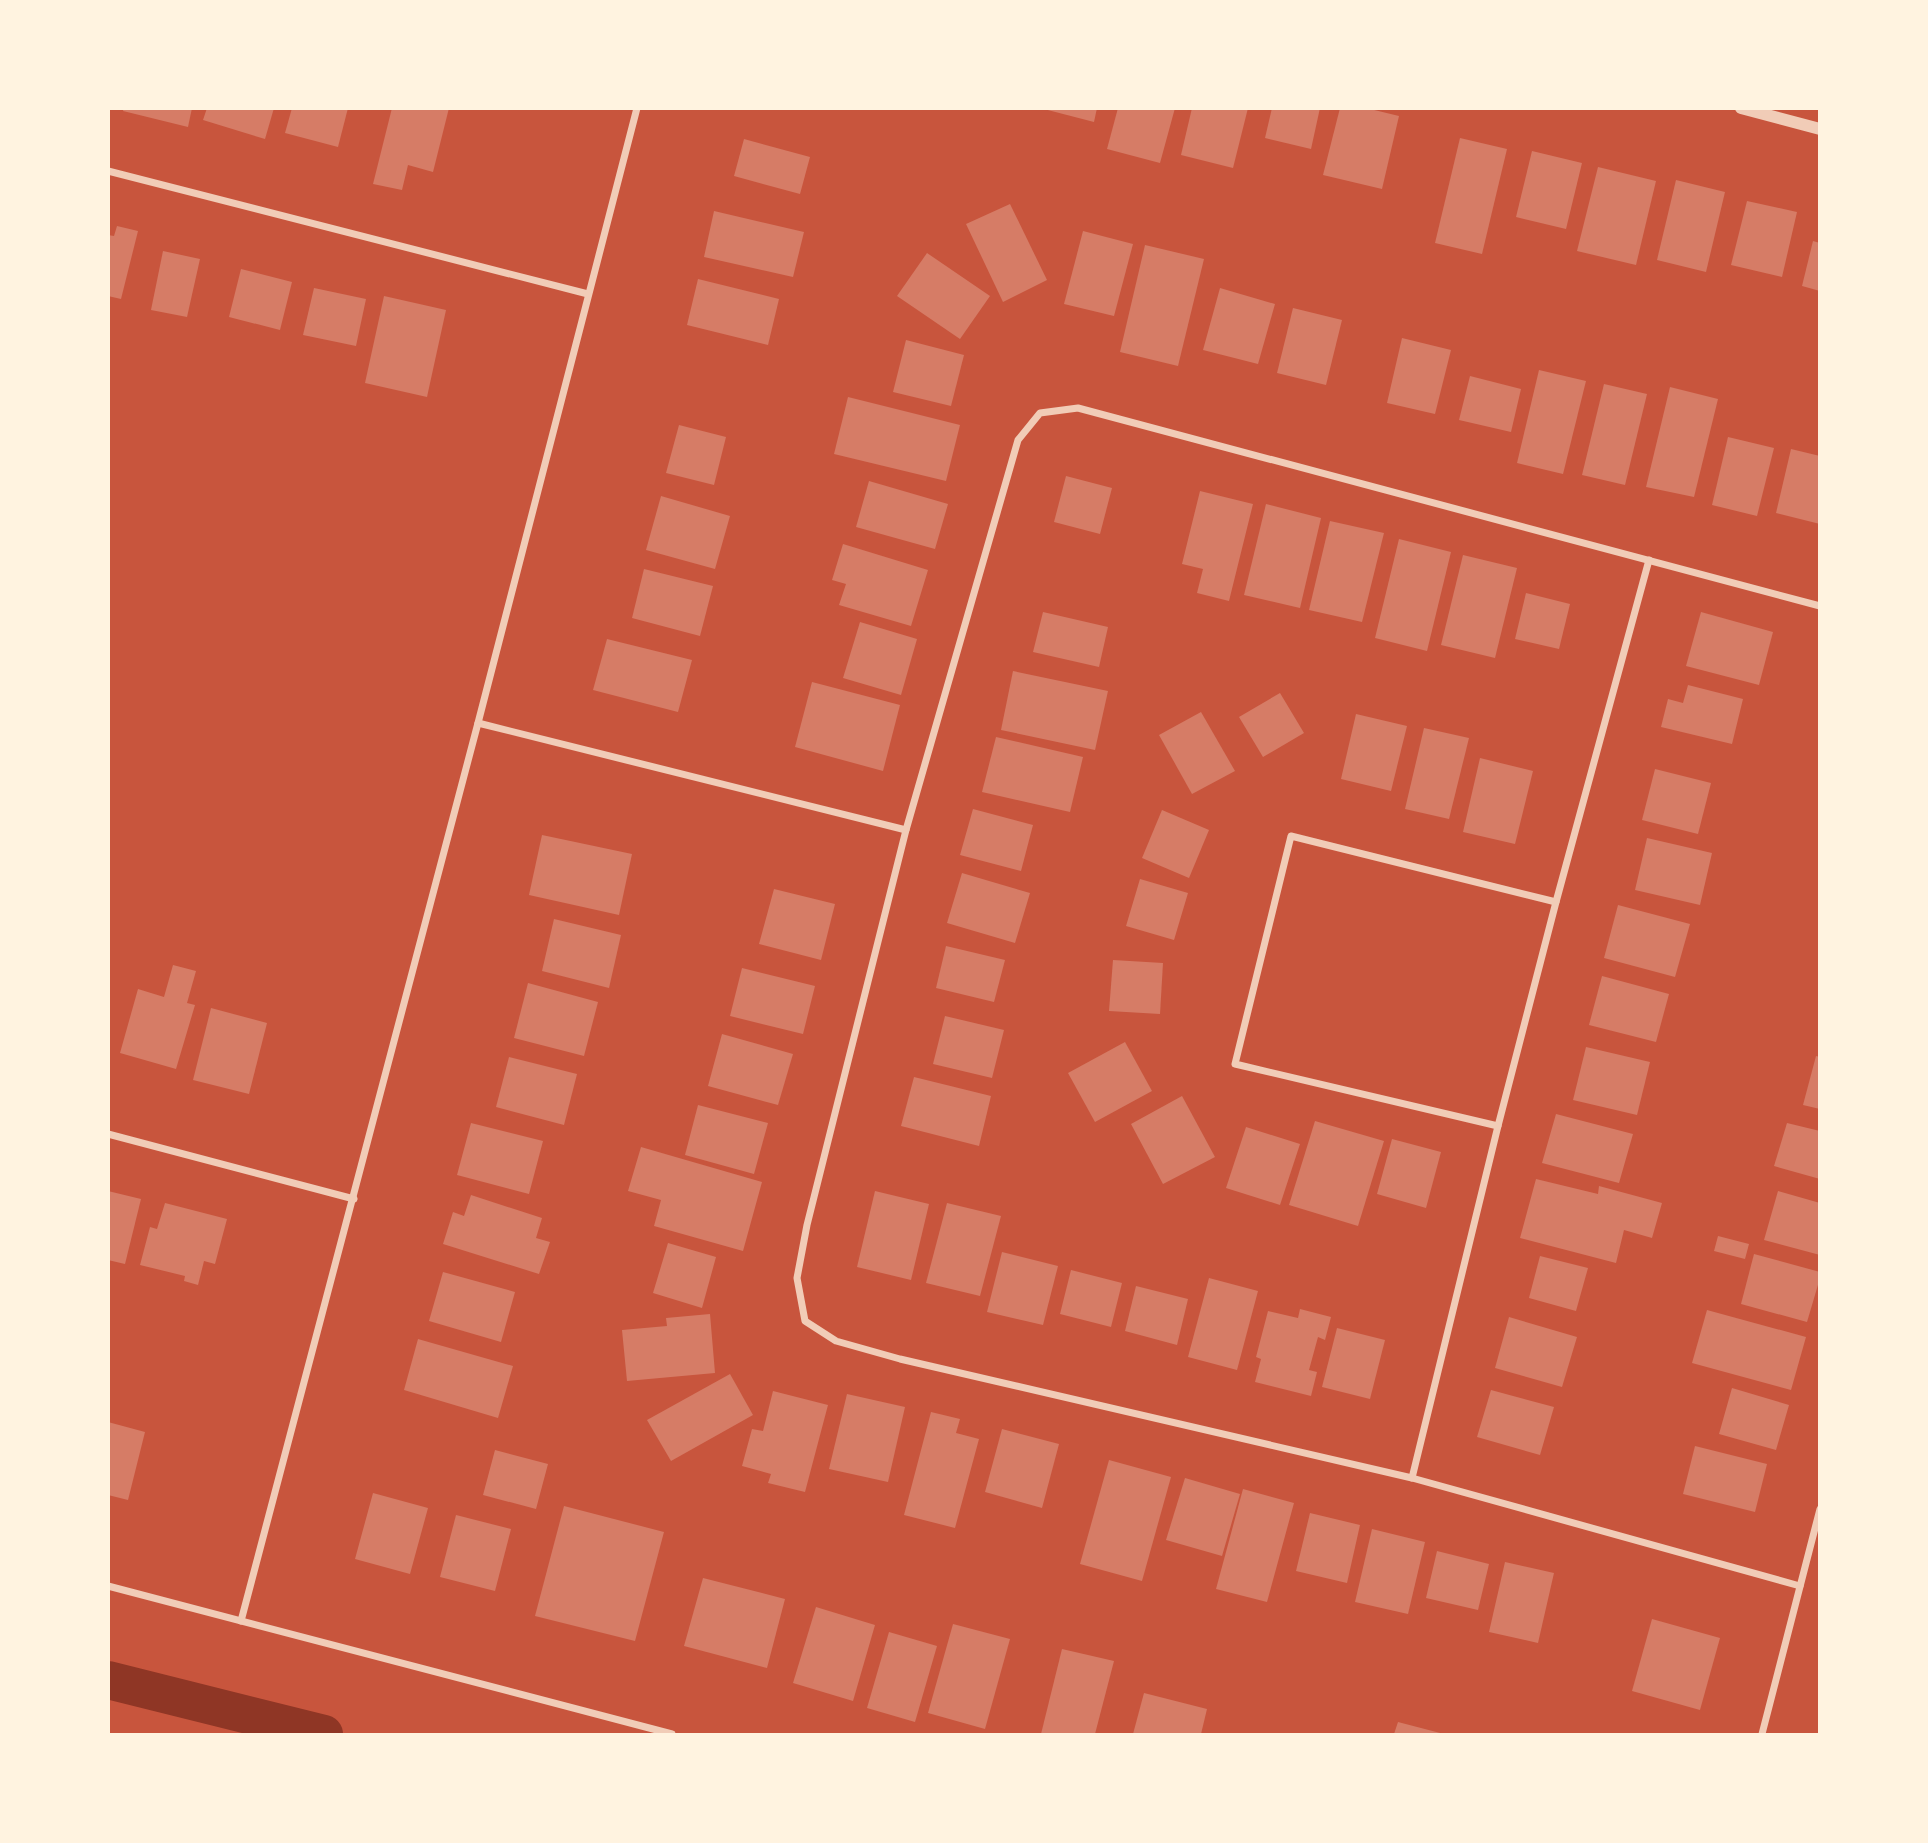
<svg xmlns="http://www.w3.org/2000/svg" width="1928" height="1843" font-family="'PT Sans Narrow',sans-serif">
	<style>
		.lines { fill: none; stroke-linecap: round; stroke-linejoin: round }
		.canal { stroke: #8f3625; stroke-width: 38 }
		.building { fill: #d67c66 }
		.minor { stroke: #f1ccb7; stroke-width: 7 }
		.tertiary { stroke: #f1ccb7; stroke-width: 12 }
	</style>
	<rect width="100%" height="100%" fill="#c8553d"/>
	<g class="lines">
		<!-- canal -->
		<path class="canal" d="M108,1680L324,1734"/>
	</g>
	<!-- building -->
	<g class="building">
		<path d="M124,108H192L188,127L123,111Z"/>
		<path d="M207,108H274L265,139L203,120Z"/>
		<path d="M292,108H348L338,147L285,133Z"/>
		<path d="M392,108H449L433,172L408,165L402,190L373,184Z"/>
		<path d="M1040,108H1097L1094,122Z"/>
		<path d="M1118,108H1175L1160,163L1107,149Z"/>
		<path d="M1192,108H1248L1233,168L1181,155Z"/>
		<path d="M1272,108H1320L1311,149L1265,138Z"/>
		<path d="M1340,108H1366L1399,116L1382,189L1323,175Z"/>
		<path d="M1460,138L1507,149L1482,254L1435,243Z"/>
		<path d="M744,139L810,157L800,194L734,176Z"/>
		<path d="M1532,151L1582,163L1566,229L1516,217Z"/>
		<path d="M1598,167L1656,181L1636,265L1577,251Z"/>
		<path d="M1676,180L1725,192L1706,272L1657,260Z"/>
		<path d="M1747,201L1797,212L1782,277L1731,265Z"/>
		<path d="M1010,204L1047,280L1003,302L966,224Z"/>
		<path d="M714,211L804,232L793,277L704,257Z"/>
		<path d="M117,226L138,231L121,299L108,296V235L114,236Z"/>
		<path d="M1083,231L1133,244L1114,316L1064,304Z"/>
		<path d="M1813,241L1820,243V291L1802,286Z"/>
		<path d="M1145,245L1204,259L1178,366L1120,352Z"/>
		<path d="M163,251L200,259L187,317L151,310Z"/>
		<path d="M927,253L990,296L960,339L897,296Z"/>
		<path d="M241,269L292,282L280,330L229,317Z"/>
		<path d="M698,279L779,299L768,345L687,325Z"/>
		<path d="M314,288L366,299L356,346L303,335Z"/>
		<path d="M1220,288L1275,304L1258,364L1203,350Z"/>
		<path d="M384,296L446,310L427,397L365,383Z"/>
		<path d="M1293,308L1342,320L1326,385L1277,373Z"/>
		<path d="M1402,338L1451,350L1435,414L1387,403Z"/>
		<path d="M906,340L964,355L951,406L893,392Z"/>
		<path d="M1539,370L1586,381L1563,474L1517,463Z"/>
		<path d="M1470,376L1521,389L1511,432L1459,420Z"/>
		<path d="M1604,384L1647,394L1625,485L1582,475Z"/>
		<path d="M1670,387L1718,399L1694,497L1646,487Z"/>
		<path d="M848,397L960,425L946,481L834,454Z"/>
		<path d="M679,425L726,437L714,485L666,473Z"/>
		<path d="M1728,437L1774,448L1757,516L1712,505Z"/>
		<path d="M1791,449L1820,456V524L1776,513Z"/>
		<path d="M1066,476L1112,488L1100,534L1054,522Z"/>
		<path d="M869,481L948,504L935,549L856,527Z"/>
		<path d="M1200,491L1253,504L1229,601L1197,593L1203,569L1182,564Z"/>
		<path d="M661,496L730,516L715,569L646,550Z"/>
		<path d="M1266,504L1321,518L1300,608L1244,595Z"/>
		<path d="M1330,521L1384,533L1362,622L1309,610Z"/>
		<path d="M1399,539L1451,552L1427,651L1375,638Z"/>
		<path d="M843,544L928,570L911,626L839,605L846,584L832,580Z"/>
		<path d="M1463,555L1517,568L1495,658L1441,645Z"/>
		<path d="M644,569L713,586L700,636L632,618Z"/>
		<path d="M1526,593L1570,604L1559,649L1515,639Z"/>
		<path d="M1043,612L1108,627L1099,667L1033,652Z"/>
		<path d="M1701,612L1773,632L1759,685L1686,666Z"/>
		<path d="M860,622L917,639L901,695L843,678Z"/>
		<path d="M607,639L692,660L678,712L593,690Z"/>
		<path d="M1013,671L1108,691L1095,750L1001,730Z"/>
		<path d="M812,682L900,705L883,771L795,747Z"/>
		<path d="M1688,685L1743,699L1732,744L1661,727L1668,699L1683,703Z"/>
		<path d="M1280,693L1304,733L1263,757L1239,717Z"/>
		<path d="M1201,712L1235,771L1192,794L1159,735Z"/>
		<path d="M1356,714L1407,726L1391,791L1341,779Z"/>
		<path d="M1424,728L1469,738L1449,819L1405,809Z"/>
		<path d="M996,737L1083,757L1070,812L982,792Z"/>
		<path d="M1480,758L1533,771L1515,844L1463,832Z"/>
		<path d="M1655,769L1711,783L1698,834L1642,820Z"/>
		<path d="M973,809L1033,825L1021,871L960,855Z"/>
		<path d="M1162,810L1209,830L1189,878L1142,858Z"/>
		<path d="M542,835L632,854L619,915L529,895Z"/>
		<path d="M1647,838L1712,853L1700,905L1635,890Z"/>
		<path d="M962,873L1030,893L1015,943L947,923Z"/>
		<path d="M1140,879L1188,893L1174,940L1126,926Z"/>
		<path d="M774,889L835,904L821,960L759,944Z"/>
		<path d="M1618,905L1690,924L1675,977L1604,958Z"/>
		<path d="M554,919L621,935L609,988L542,971Z"/>
		<path d="M946,946L1005,960L994,1002L936,988Z"/>
		<path d="M1113,960L1163,963L1160,1014L1109,1011Z"/>
		<path d="M173,965L196,971L187,1003L195,1005L176,1069L120,1053L138,989L164,997Z"/>
		<path d="M742,968L815,986L803,1034L730,1016Z"/>
		<path d="M1602,976L1669,994L1656,1042L1589,1025Z"/>
		<path d="M528,983L598,1002L584,1056L514,1038Z"/>
		<path d="M211,1008L267,1023L249,1094L193,1080Z"/>
		<path d="M945,1016L1004,1030L992,1078L933,1064Z"/>
		<path d="M722,1034L793,1054L778,1105L708,1086Z"/>
		<path d="M1125,1042L1152,1091L1095,1122L1068,1073Z"/>
		<path d="M1586,1047L1650,1062L1637,1115L1573,1100Z"/>
		<path d="M1816,1056L1820,1057V1109L1803,1105Z"/>
		<path d="M509,1057L577,1074L564,1125L496,1107Z"/>
		<path d="M914,1077L991,1096L979,1146L901,1126Z"/>
		<path d="M1182,1096L1215,1157L1163,1184L1131,1124Z"/>
		<path d="M698,1105L768,1123L754,1174L685,1155Z"/>
		<path d="M1556,1114L1633,1134L1619,1183L1542,1163Z"/>
		<path d="M1315,1121L1384,1141L1358,1226L1289,1205Z"/>
		<path d="M471,1123L543,1141L529,1194L457,1175Z"/>
		<path d="M1787,1123L1820,1131V1179L1774,1166Z"/>
		<path d="M1246,1127L1300,1144L1280,1205L1226,1188Z"/>
		<path d="M1392,1139L1441,1152L1426,1208L1377,1194Z"/>
		<path d="M641,1147L762,1182L743,1251L654,1226L661,1200L628,1191Z"/>
		<path d="M1536,1179L1598,1194L1599,1186L1662,1203L1652,1238L1624,1230L1616,1263L1520,1238Z"/>
		<path d="M108,1191L141,1199L125,1264L108,1260Z"/>
		<path d="M875,1191L929,1204L911,1280L857,1267Z"/>
		<path d="M1778,1191L1820,1203V1255L1764,1240Z"/>
		<path d="M471,1195L542,1218L536,1238L550,1242L539,1274L443,1244L453,1212L464,1216Z"/>
		<path d="M165,1203L227,1219L215,1264L204,1261L198,1285L184,1281L185,1276L140,1265L150,1227L157,1229Z"/>
		<path d="M947,1203L1001,1216L980,1296L926,1283Z"/>
		<path d="M1718,1236L1749,1244L1745,1259L1714,1251Z"/>
		<path d="M668,1243L716,1257L702,1308L653,1293Z"/>
		<path d="M1002,1252L1058,1266L1043,1325L987,1312Z"/>
		<path d="M1754,1254L1820,1272V1278L1807,1322L1741,1304Z"/>
		<path d="M1540,1256L1588,1268L1576,1311L1529,1298Z"/>
		<path d="M1071,1270L1122,1283L1111,1327L1060,1314Z"/>
		<path d="M443,1272L515,1292L501,1342L429,1321Z"/>
		<path d="M1209,1278L1258,1291L1237,1370L1188,1357Z"/>
		<path d="M1136,1286L1188,1299L1177,1345L1125,1331Z"/>
		<path d="M1300,1309L1331,1317L1325,1340L1318,1337L1309,1370L1317,1372L1311,1396L1255,1382L1261,1359L1256,1357L1268,1311L1298,1318Z"/>
		<path d="M1707,1310L1806,1337L1791,1390L1692,1363Z"/>
		<path d="M710,1314L715,1373L627,1381L622,1330L667,1326L666,1318Z"/>
		<path d="M1509,1317L1577,1337L1562,1387L1495,1368Z"/>
		<path d="M1337,1328L1385,1340L1370,1399L1322,1387Z"/>
		<path d="M418,1339L513,1366L498,1418L404,1390Z"/>
		<path d="M730,1374L753,1415L671,1461L647,1420Z"/>
		<path d="M1732,1388L1789,1405L1776,1450L1719,1434Z"/>
		<path d="M1491,1390L1554,1407L1540,1455L1477,1437Z"/>
		<path d="M773,1391L828,1405L805,1492L768,1483L771,1474L742,1466L752,1429L763,1431Z"/>
		<path d="M847,1394L905,1407L888,1482L829,1469Z"/>
		<path d="M931,1412L960,1419L956,1433L979,1439L955,1528L904,1515Z"/>
		<path d="M108,1422L145,1432L128,1500L108,1495Z"/>
		<path d="M1002,1429L1059,1444L1042,1508L985,1492Z"/>
		<path d="M1695,1446L1767,1464L1755,1512L1683,1494Z"/>
		<path d="M495,1450L548,1464L536,1509L483,1495Z"/>
		<path d="M1109,1460L1171,1477L1142,1581L1080,1564Z"/>
		<path d="M1185,1478L1240,1494L1222,1556L1166,1540Z"/>
		<path d="M1243,1489L1294,1503L1267,1602L1216,1589Z"/>
		<path d="M373,1493L428,1508L410,1574L355,1559Z"/>
		<path d="M564,1506L664,1532L635,1641L535,1616Z"/>
		<path d="M1310,1513L1360,1525L1347,1583L1296,1571Z"/>
		<path d="M456,1515L511,1529L495,1591L440,1577Z"/>
		<path d="M1372,1529L1425,1542L1408,1614L1355,1602Z"/>
		<path d="M1437,1551L1489,1564L1478,1610L1426,1598Z"/>
		<path d="M1505,1562L1554,1573L1538,1643L1489,1632Z"/>
		<path d="M703,1578L785,1599L767,1668L684,1646Z"/>
		<path d="M816,1607L875,1625L853,1701L793,1683Z"/>
		<path d="M1652,1619L1720,1638L1700,1710L1632,1691Z"/>
		<path d="M953,1624L1010,1639L985,1729L928,1713Z"/>
		<path d="M889,1632L937,1646L915,1722L867,1708Z"/>
		<path d="M1062,1649L1114,1661L1095,1734H1041Z"/>
		<path d="M1144,1693L1207,1709L1201,1734H1133Z"/>
		<path d="M1398,1722L1444,1734H1394Z"/>
	</g>
	<g class="lines">
		<!-- minor -->
		<g class="minor">
			<path d="M108,171L588,294"/>
			<path d="M478,723L906,830"/>
			<path d="M1498,1126L1235,1064L1291,836L1556,902"/>
			<path d="M108,1134L354,1199"/>
			<path d="M1412,1478L1498,1126L1556,902L1649,560"/>
			<path d="M108,1586L672,1734"/>
			<path d="M1800,1586L1412,1478L900,1359L836,1341L805,1321L797,1278L807,1225L906,830L1018,440L1040,413L1078,408L1820,606"/>
			<path d="M241,1621L478,723L637,108"/>
			<path d="M1762,1734L1820,1509"/>
		</g>
		<!-- tertiary -->
		<path class="tertiary" d="M1741,108L1820,129"/>
	</g>
	<!-- border -->
	<rect width="1928" height="1843" fill="none" stroke="#fff3e0" stroke-width="220"/>
</svg>
